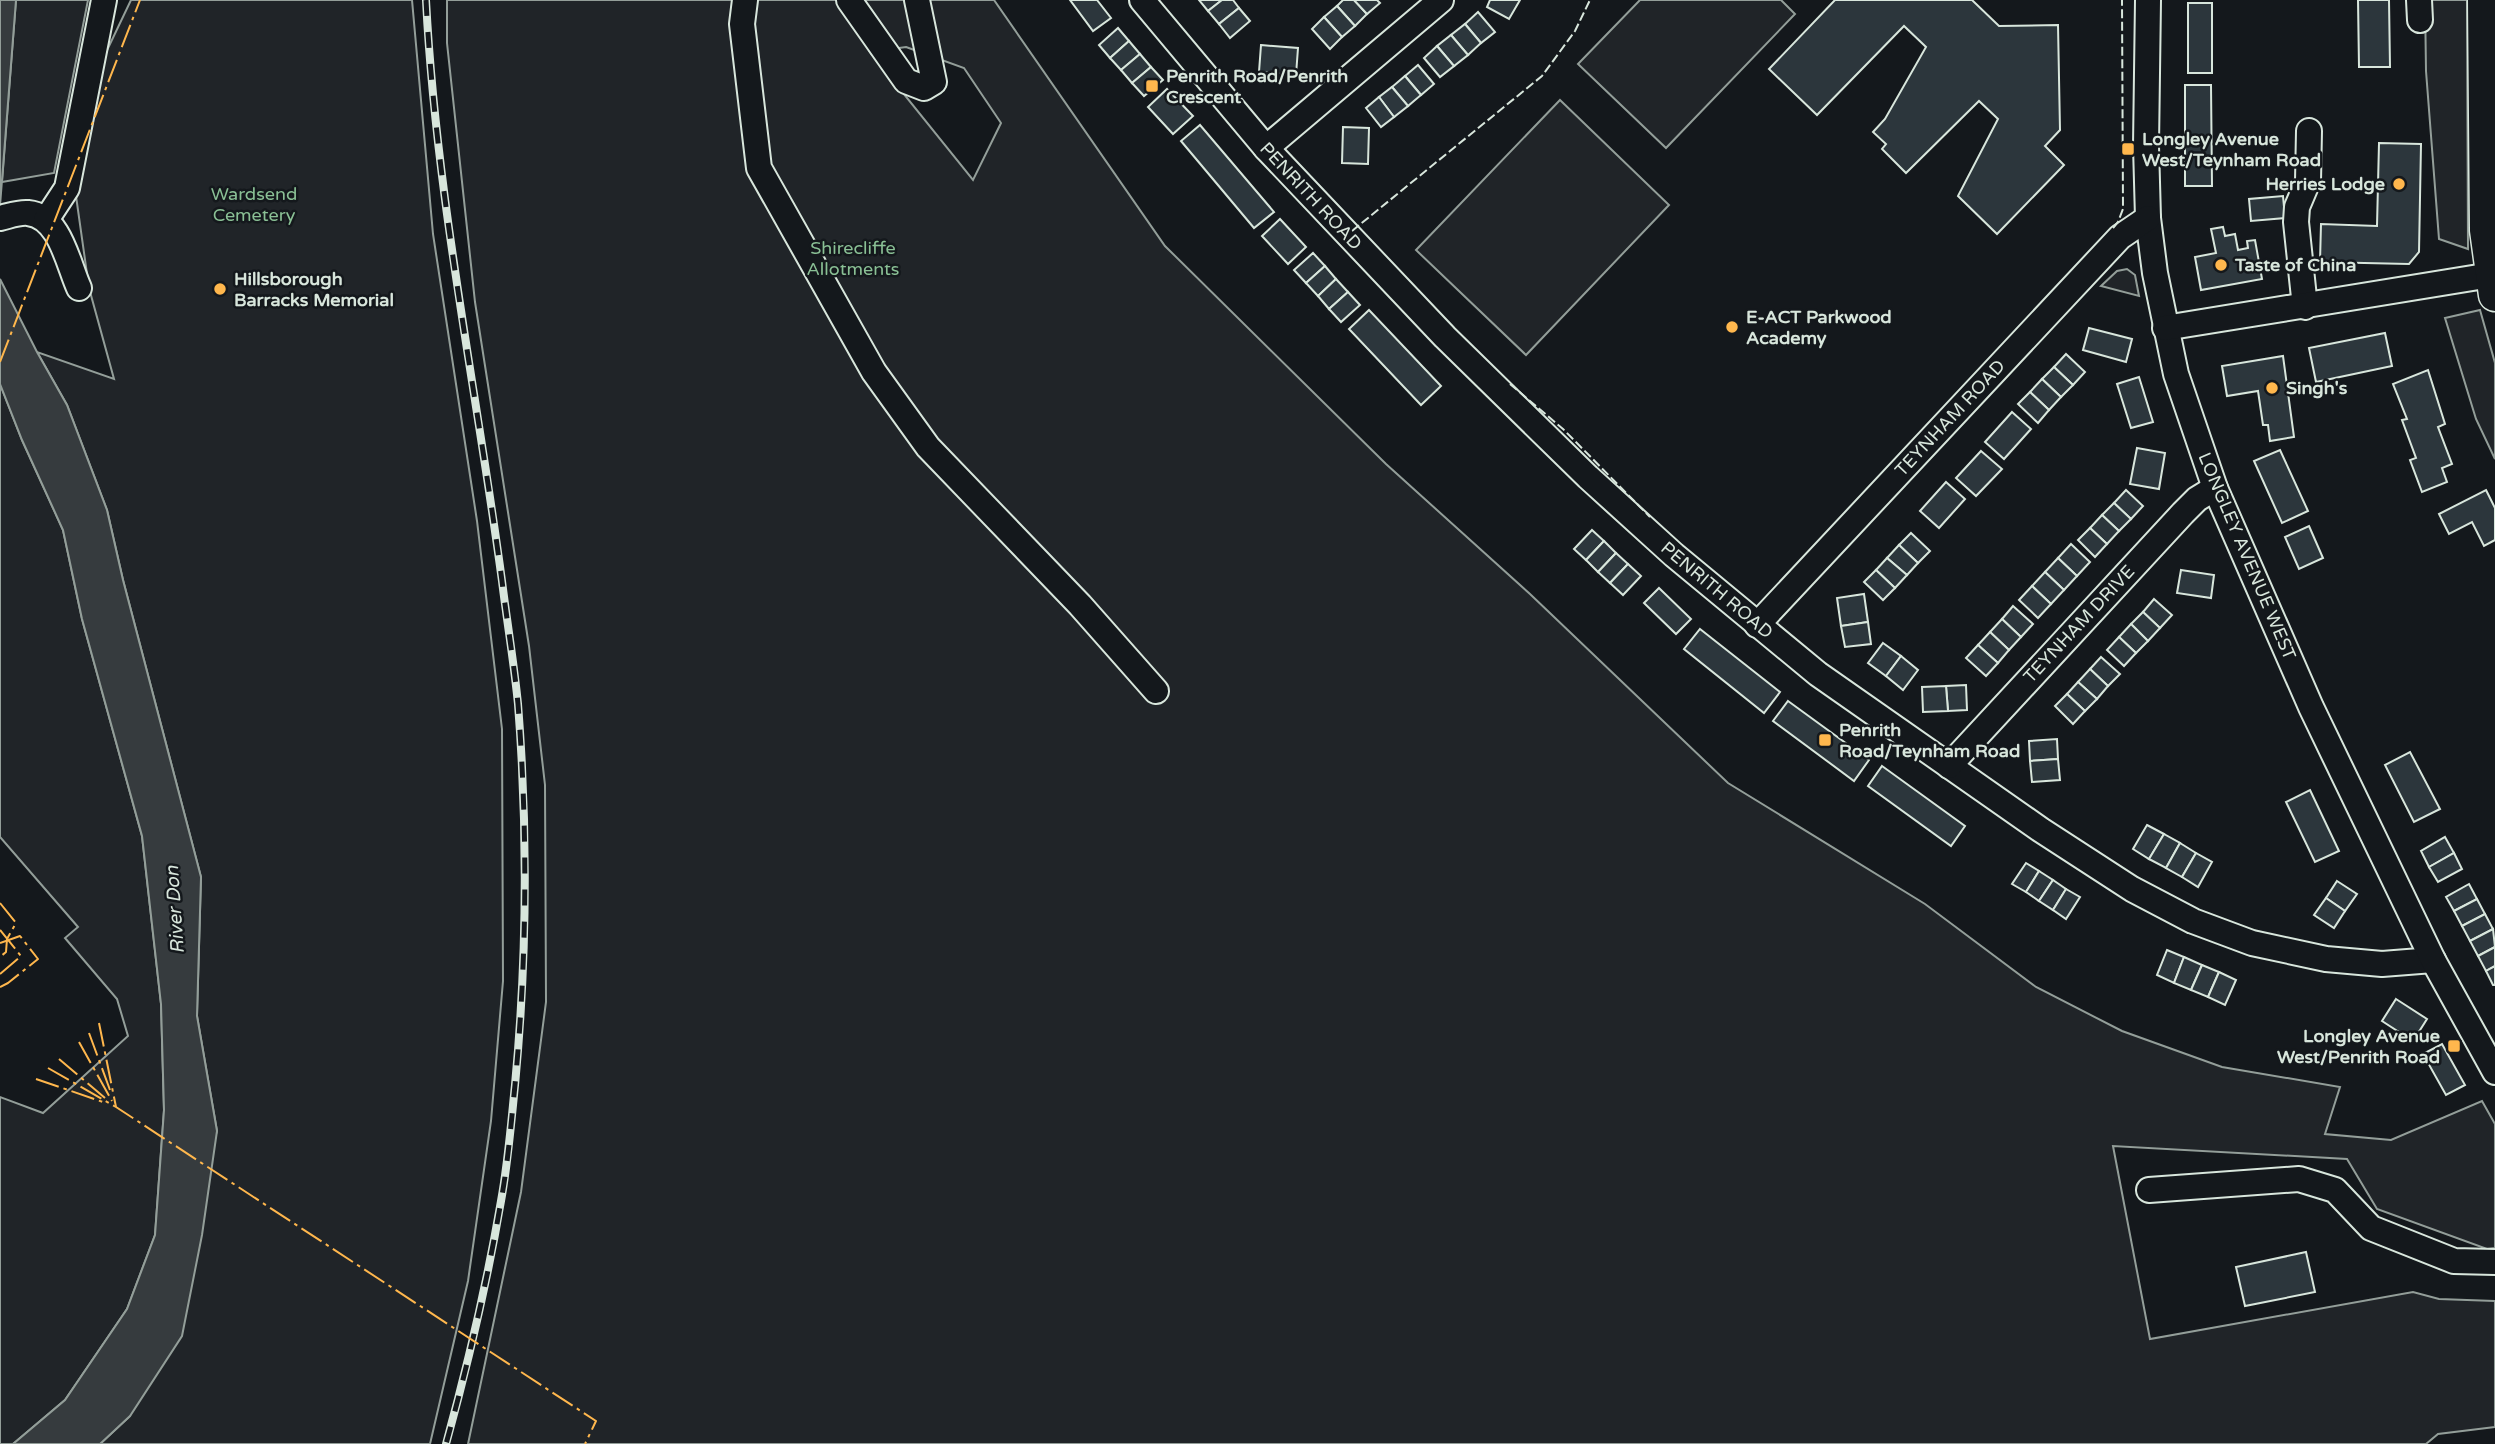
<svg xmlns="http://www.w3.org/2000/svg" width="2495" height="1444" font-family="'Varela Round',sans-serif">
	<style>
		.green { fill: #202428; stroke: #939e99; stroke-width: 2; fill-rule: evenodd }
		.water { fill: #363b3e; stroke: #939e99; stroke-width: 2 }
		.building { fill: #2c363c; stroke: #d8e6dc; stroke-width: 2 }
		.lines { fill: none; stroke-linecap: round; stroke-linejoin: round }
		.minor-casing { stroke: #d8e6dc; stroke-width: 28 }
		.major-casing { stroke: #d8e6dc; stroke-width: 35 }
		.minor { stroke: #14181c; stroke-width: 24 }
		.major { stroke: #14181c; stroke-width: 32 }
		.rail-casing { stroke: #d8e6dc; stroke-width: 8 }
		.rail { stroke: #14181c; stroke-width: 5; stroke-dasharray: 16; stroke-linecap: butt }
		.fence { stroke: #d8e6dc; stroke-width: 2; stroke-dasharray: 9 3.5; stroke-linecap: butt }
		.power { stroke: #ffb74d; stroke-width: 2; stroke-dasharray: 24 5 3.5 5; stroke-linecap: butt }
		.poi-dot { fill: #ffb74d; stroke: #14181c; stroke-width: 2.5 }
		.labels { text-anchor: middle; stroke-width: 5; stroke-linejoin: round; paint-order: stroke }
		.poi-label { font-size: 18px; font-weight: bold; fill: #d8e6dc; stroke: #14181c; text-anchor: start }
		.park-label { font-size: 18px; fill: #8ac095; stroke: #14181c }
		.street-label { font-size: 18px; fill: #d8e6dc; stroke: #14181c }
		.water-label { font-size: 19px; font-style: italic; fill: #d8e6dc; stroke: #14181c }
	</style>
	<rect width="100%" height="100%" fill="#14181c"/>
	<!-- green -->
	<g class="green">
		<path d="M16,0H88L54,173L2,182Z"/>
		<path d="M131,0H412L433,234L477,521L502,729L503,981L491,1121L468,1281L430,1444H100L130,1416L217,1131L197,1016L201,877L123,580L107,510L67,405L37,352L114,379L89,288L76,196L99,67Z"/>
		<path d="M447,0H994L1165,246L1386,464L1530,594L1728,783L1925,904L2036,987L2122,1031L2222,1067L2340,1087L2325,1134L2391,1140L2482,1101L2495,1124V1248L2487,1249L2377,1209L2347,1159L2113,1146L2150,1339L2413,1292L2439,1299L2495,1301V1427L2438,1434L2426,1444H468L521,1192L546,1002L545,785L529,646L475,302L447,43ZM906,47L964,68L1001,123L973,180L870,52Z"/>
		<path d="M1640,0H1781L1795,14L1666,148L1578,64Z"/>
		<path d="M2425,0H2467L2468,249L2439,239L2426,71Z"/>
		<path d="M1560,100L1669,205L1526,355L1416,250Z"/>
		<path d="M2127,269L2135,275L2139,296L2101,286L2117,271Z"/>
		<path d="M2480,310L2495,363V459L2476,419L2445,318Z"/>
		<path d="M0,384L22,440L63,530L82,619L142,836L161,1004L164,1110L155,1235L127,1309L65,1400L13,1444H0V1097L43,1113L128,1036L117,999L65,938L78,927L0,837Z"/>
	</g>
	<!-- water -->
	<g class="water">
		<path d="M0,0H16L0,206Z"/>
		<path d="M0,279L37,352L67,405L107,510L123,580L201,877L197,1016L217,1131L202,1235L182,1336L130,1416L100,1444H13L65,1400L127,1309L155,1235L164,1110L161,1004L142,836L82,619L63,530L22,440L0,384Z"/>
	</g>
	<!-- building -->
	<g class="building">
		<path d="M1070,0H1097L1111,18L1093,31Z"/>
		<path d="M1199,0H1222L1208,11Z"/>
		<path d="M1222,0H1233L1239,8L1219,24L1208,11Z"/>
		<path d="M1343,0H1354L1367,14L1355,26L1337,6Z"/>
		<path d="M1354,0H1377L1380,3L1367,14Z"/>
		<path d="M1490,0H1520L1509,19L1487,7Z"/>
		<path d="M1835,0H1972L1999,26L2058,25L2060,130L2045,146L2064,165L1997,234L1958,196L1998,119L1979,101L1906,173L1882,149L1886,144L1873,132L1885,119L1926,47L1904,26L1817,115L1769,69Z"/>
		<path d="M2358,0H2389L2390,67H2359Z"/>
		<rect x="2188" y="3" width="24" height="70"/>
		<path d="M1337,6L1355,26L1342,37L1324,17Z"/>
		<path d="M1239,8L1250,21L1230,38L1219,24Z"/>
		<path d="M1478,12L1495,32L1481,43L1465,24Z"/>
		<path d="M1324,17L1342,37L1330,49L1312,29Z"/>
		<path d="M1465,24L1481,43L1468,55L1451,35Z"/>
		<path d="M1118,28L1129,41L1110,58L1099,45Z"/>
		<path d="M1451,35L1468,55L1454,66L1437,46Z"/>
		<path d="M1129,41L1140,54L1121,70L1110,58Z"/>
		<path d="M1261,45L1298,48L1296,75L1259,72Z"/>
		<path d="M1437,46L1454,66L1440,77L1424,58Z"/>
		<path d="M1140,54L1151,67L1132,83L1121,70Z"/>
		<path d="M1418,65L1434,84L1421,95L1405,76Z"/>
		<path d="M1151,67L1163,80L1144,96L1132,83Z"/>
		<path d="M1405,76L1421,95L1408,106L1392,87Z"/>
		<path d="M2185,85H2211L2212,186H2185Z"/>
		<path d="M1392,87L1408,106L1394,117L1379,97Z"/>
		<path d="M1167,89L1193,116L1173,134L1148,107Z"/>
		<path d="M1379,97L1394,117L1381,127L1366,108Z"/>
		<path d="M1200,125L1274,212L1254,228L1181,141Z"/>
		<path d="M1343,127L1369,128L1368,164L1342,163Z"/>
		<path d="M2379,143L2421,144L2419,252L2409,264L2320,262L2321,224L2377,226Z"/>
		<path d="M2283,196L2285,218L2251,221L2249,199Z"/>
		<path d="M1280,219L1306,247L1288,264L1262,236Z"/>
		<path d="M2223,227L2225,236L2235,234L2238,250L2248,248L2247,241L2255,240L2262,279L2201,290L2195,257L2216,253L2211,229Z"/>
		<path d="M1313,253L1325,266L1306,283L1294,270Z"/>
		<path d="M1325,266L1336,279L1318,296L1306,283Z"/>
		<path d="M1336,279L1348,292L1329,309L1318,296Z"/>
		<path d="M1348,292L1360,305L1341,322L1329,309Z"/>
		<path d="M1369,310L1441,386L1421,405L1349,329Z"/>
		<path d="M2089,328L2132,339L2126,362L2083,350Z"/>
		<path d="M2385,333L2392,366L2316,382L2309,348Z"/>
		<path d="M2066,354L2085,372L2073,385L2054,367Z"/>
		<path d="M2283,356L2294,437L2270,441L2268,425H2263L2258,391L2227,396L2222,366Z"/>
		<path d="M2054,367L2073,385L2061,397L2042,379Z"/>
		<path d="M2428,370L2445,424L2438,427L2452,464L2442,468L2447,482L2422,492L2410,460L2416,458L2402,420L2407,419L2393,384Z"/>
		<path d="M2139,377L2153,422L2131,428L2117,384Z"/>
		<path d="M2042,379L2061,397L2049,410L2030,392Z"/>
		<path d="M2030,392L2049,410L2038,423L2018,404Z"/>
		<path d="M2012,412L2031,429L2004,459L1985,442Z"/>
		<path d="M2137,448L2165,453L2159,489L2130,484Z"/>
		<path d="M2280,450L2308,511L2282,523L2254,461Z"/>
		<path d="M1981,451L2002,469L1976,496L1956,478Z"/>
		<path d="M1946,482L1965,499L1939,528L1920,511Z"/>
		<path d="M2126,490L2143,506L2131,519L2114,503Z"/>
		<path d="M2486,490L2495,508V540L2484,546L2472,522L2449,534L2439,514Z"/>
		<path d="M2114,503L2131,519L2119,531L2102,515Z"/>
		<path d="M2102,515L2119,531L2107,544L2090,528Z"/>
		<path d="M2309,526L2323,558L2299,569L2285,537Z"/>
		<path d="M2090,528L2107,544L2095,557L2078,540Z"/>
		<path d="M1592,530L1604,541L1586,560L1574,549Z"/>
		<path d="M1911,533L1930,551L1918,563L1899,545Z"/>
		<path d="M1604,541L1616,553L1598,572L1586,560Z"/>
		<path d="M2071,544L2090,562L2077,576L2058,558Z"/>
		<path d="M1899,545L1918,563L1907,575L1887,558Z"/>
		<path d="M1616,553L1628,564L1610,583L1598,572Z"/>
		<path d="M1887,558L1907,575L1895,588L1876,570Z"/>
		<path d="M2058,558L2077,576L2064,590L2045,572Z"/>
		<path d="M1628,564L1641,576L1623,595L1610,583Z"/>
		<path d="M1876,570L1895,588L1883,600L1864,582Z"/>
		<path d="M2181,570L2214,575L2211,598L2177,593Z"/>
		<path d="M2045,572L2064,590L2051,604L2032,586Z"/>
		<path d="M2032,586L2051,604L2038,618L2019,600Z"/>
		<path d="M1659,588L1691,619L1676,634L1644,603Z"/>
		<path d="M1864,594L1868,622L1841,626L1837,598Z"/>
		<path d="M2154,599L2172,615L2160,628L2143,612Z"/>
		<path d="M2013,606L2033,624L2021,637L2002,619Z"/>
		<path d="M2143,612L2160,628L2148,641L2131,624Z"/>
		<path d="M2002,619L2021,637L2009,650L1990,632Z"/>
		<path d="M1868,622L1871,644L1845,647L1841,626Z"/>
		<path d="M2131,624L2148,641L2136,653L2119,637Z"/>
		<path d="M1700,629L1780,692L1764,713L1684,649Z"/>
		<path d="M1990,632L2009,650L1998,663L1978,645Z"/>
		<path d="M2119,637L2136,653L2124,666L2107,650Z"/>
		<path d="M1883,643L1901,656L1886,676L1868,663Z"/>
		<path d="M1978,645L1998,663L1986,676L1966,658Z"/>
		<path d="M1901,656L1918,670L1903,690L1886,676Z"/>
		<path d="M2101,657L2120,674L2108,686L2090,669Z"/>
		<path d="M2090,669L2108,686L2097,699L2078,682Z"/>
		<path d="M2078,682L2097,699L2085,711L2067,694Z"/>
		<path d="M1966,685L1967,710L1948,711L1946,686Z"/>
		<path d="M1946,686L1948,711L1923,712L1922,687Z"/>
		<path d="M2067,694L2085,711L2073,724L2055,706Z"/>
		<path d="M1788,701L1869,760L1854,781L1773,721Z"/>
		<path d="M2057,739L2058,759L2030,761L2029,741Z"/>
		<path d="M2410,752L2440,809L2414,822L2385,765Z"/>
		<path d="M2058,759L2060,780L2032,782L2030,761Z"/>
		<path d="M1882,766L1965,826L1951,846L1868,786Z"/>
		<path d="M2310,790L2339,851L2315,862L2286,802Z"/>
		<path d="M2147,825L2164,834L2149,859L2133,849Z"/>
		<path d="M2164,834L2180,843L2166,868L2149,859Z"/>
		<path d="M2445,837L2454,853L2429,867L2421,851Z"/>
		<path d="M2180,843L2196,853L2182,877L2166,868Z"/>
		<path d="M2196,853L2212,862L2198,887L2182,877Z"/>
		<path d="M2454,853L2462,869L2438,882L2429,867Z"/>
		<path d="M2026,863L2039,871L2026,892L2012,884Z"/>
		<path d="M2039,871L2053,880L2039,901L2026,892Z"/>
		<path d="M2053,880L2066,889L2053,910L2039,901Z"/>
		<path d="M2337,881L2357,894L2345,911L2326,898Z"/>
		<path d="M2469,884L2477,899L2454,911L2446,897Z"/>
		<path d="M2066,889L2080,897L2066,919L2053,910Z"/>
		<path d="M2326,898L2345,911L2334,928L2314,915Z"/>
		<path d="M2477,899L2485,914L2462,926L2454,911Z"/>
		<path d="M2485,914L2493,929L2470,941L2462,926Z"/>
		<path d="M2493,929L2495,947L2478,956L2470,941Z"/>
		<path d="M2495,947V966L2486,971L2478,956Z"/>
		<path d="M2167,950L2184,957L2174,983L2157,975Z"/>
		<path d="M2184,957L2202,965L2191,990L2174,983Z"/>
		<path d="M2202,965L2219,972L2208,997L2191,990Z"/>
		<path d="M2495,966V985H2493L2486,971Z"/>
		<path d="M2219,972L2236,980L2225,1005L2208,997Z"/>
		<path d="M2396,999L2427,1019L2413,1041L2382,1021Z"/>
		<path d="M2442,1044L2465,1085L2446,1095L2423,1054Z"/>
		<path d="M2306,1252L2315,1292L2245,1306L2236,1267Z"/>
	</g>
	<g class="lines">
		<!-- minor casing -->
		<g class="minor-casing">
			<g id="minor">
				<path d="M745,0L742,24L759,168L874,372L928,447L1080,605L1156,691"/>
				<path d="M849,0L906,81L924,88L934,82L917,0"/>
				<path d="M1142,0L1266,148L1445,337L1588,477L1674,555L1818,674L2041,830L2132,889L2193,921L2252,943L2326,959L2382,964L2433,960"/>
				<path d="M2148,0L2146,146L2148,218L2155,273L2176,374L2215,488L2311,707L2433,960L2495,1072"/>
				<path d="M2419,0L2420,20"/>
				<path d="M1266,148L1441,0"/>
				<path d="M0,218C9,216 19,212 28,213C60,216 68,264 79,288"/>
				<path d="M46,220L67,188L104,0"/>
				<path d="M2305,307L2296,222L2297,207L2308,181L2309,131"/>
				<path d="M2165,328L2491,275"/>
				<path d="M1757,625L2120,237L2148,218"/>
				<path d="M1949,766L2183,513L2197,499L2215,488"/>
				<path d="M2149,1190L2299,1179L2335,1190L2371,1228L2454,1261L2495,1262"/>
			</g>
		</g>
		<!-- major casing -->
		<g class="major-casing">
			<path id="major" d="M2484,0L2486,230L2495,295"/>
		</g>
		<!-- minor -->
		<use href="#minor" class="minor"/>
		<!-- major -->
		<use href="#major" class="major"/>
		<!-- rail casing -->
		<g class="rail-casing">
			<path id="rail" d="M426,0C436,195 476,387 502,581C507,622 514,663 518,704C528,832 527,958 515,1085C511,1124 508,1163 501,1201C487,1283 468,1364 446,1444"/>
		</g>
		<!-- rail -->
		<use href="#rail" class="rail"/>
		<!-- fence -->
		<g class="fence">
			<path d="M2113,228L2118,222L2123,209L2122,0"/>
			<path d="M1352,231L1542,76L1575,31L1590,0"/>
			<path d="M1510,384L1563,429L1650,517"/>
		</g>
		<!-- power -->
		<g class="power">
			<path d="M0,362L140,0"/>
			<path d="M0,903L16,923L7,939L6,952L0,957"/>
			<path d="M0,930L21,956L0,974"/>
			<path d="M0,943L20,936L38,959L8,983L0,987"/>
			<path d="M99,1023L116,1107"/>
			<path d="M89,1033L110,1090"/>
			<path d="M79,1042L112,1101"/>
			<path d="M59,1059L105,1098"/>
			<path d="M48,1068L116,1107L596,1421L585,1444"/>
			<path d="M36,1079L103,1102"/>
		</g>
	</g>
	<!-- markers -->
	<g class="poi-dot">
		<rect x="1145" y="79" width="14" height="14" rx="3.5"/>
		<rect x="2121" y="142" width="14" height="14" rx="3.5"/>
		<circle cx="2399" cy="184" r="7"/>
		<circle cx="2221" cy="265" r="7"/>
		<circle cx="220" cy="289" r="7"/>
		<circle cx="1732" cy="327" r="7"/>
		<circle cx="2272" cy="388" r="7"/>
		<rect x="1818" y="733" width="14" height="14" rx="3.5"/>
		<rect x="2447" y="1039" width="14" height="14" rx="3.5"/>
	</g>
	<g class="labels">
		<!-- poi labels -->
		<g class="poi-label">
			<text x="1166" y="82">Penrith Road/Penrith<tspan x="1166" dy="21">Crescent</tspan></text>
			<text x="2142" y="145">Longley Avenue<tspan x="2142" dy="21">West/Teynham Road</tspan></text>
			<text x="2385" y="190" text-anchor="end">Herries Lodge</text>
			<text x="2235" y="271">Taste of China</text>
			<text x="234" y="285">Hillsborough<tspan x="234" dy="21">Barracks Memorial</tspan></text>
			<text x="1746" y="323">E-ACT Parkwood<tspan x="1746" dy="21">Academy</tspan></text>
			<text x="2286" y="394">Singh's</text>
			<text x="1839" y="736">Penrith<tspan x="1839" dy="21">Road/Teynham Road</tspan></text>
			<text x="2440" y="1042" text-anchor="end">Longley Avenue<tspan x="2440" dy="21">West/Penrith Road</tspan></text>
		</g>
		<!-- park labels -->
		<g class="park-label">
			<text x="254" y="200">Wardsend<tspan x="254" dy="21">Cemetery</tspan></text>
			<text x="853" y="254">Shirecliffe<tspan x="853" dy="21">Allotments</tspan></text>
		</g>
		<!-- street labels -->
		<g class="street-label">
			<text transform="translate(1311 196) rotate(47)" y="6">PENRITH ROAD</text>
			<text transform="translate(1950 418) rotate(-47)" y="6">TEYNHAM ROAD</text>
			<text transform="translate(2247 556) rotate(67)" y="6">LONGLEY AVENUE WEST</text>
			<text transform="translate(1717 590) rotate(40)" y="6">PENRITH ROAD</text>
			<text transform="translate(2079 624) rotate(-47)" y="6">TEYNHAM DRIVE</text>
		</g>
		<!-- water labels -->
		<g class="water-label">
			<text transform="translate(174 910) rotate(-94)" y="7">River Don</text>
		</g>
	</g>
</svg>
